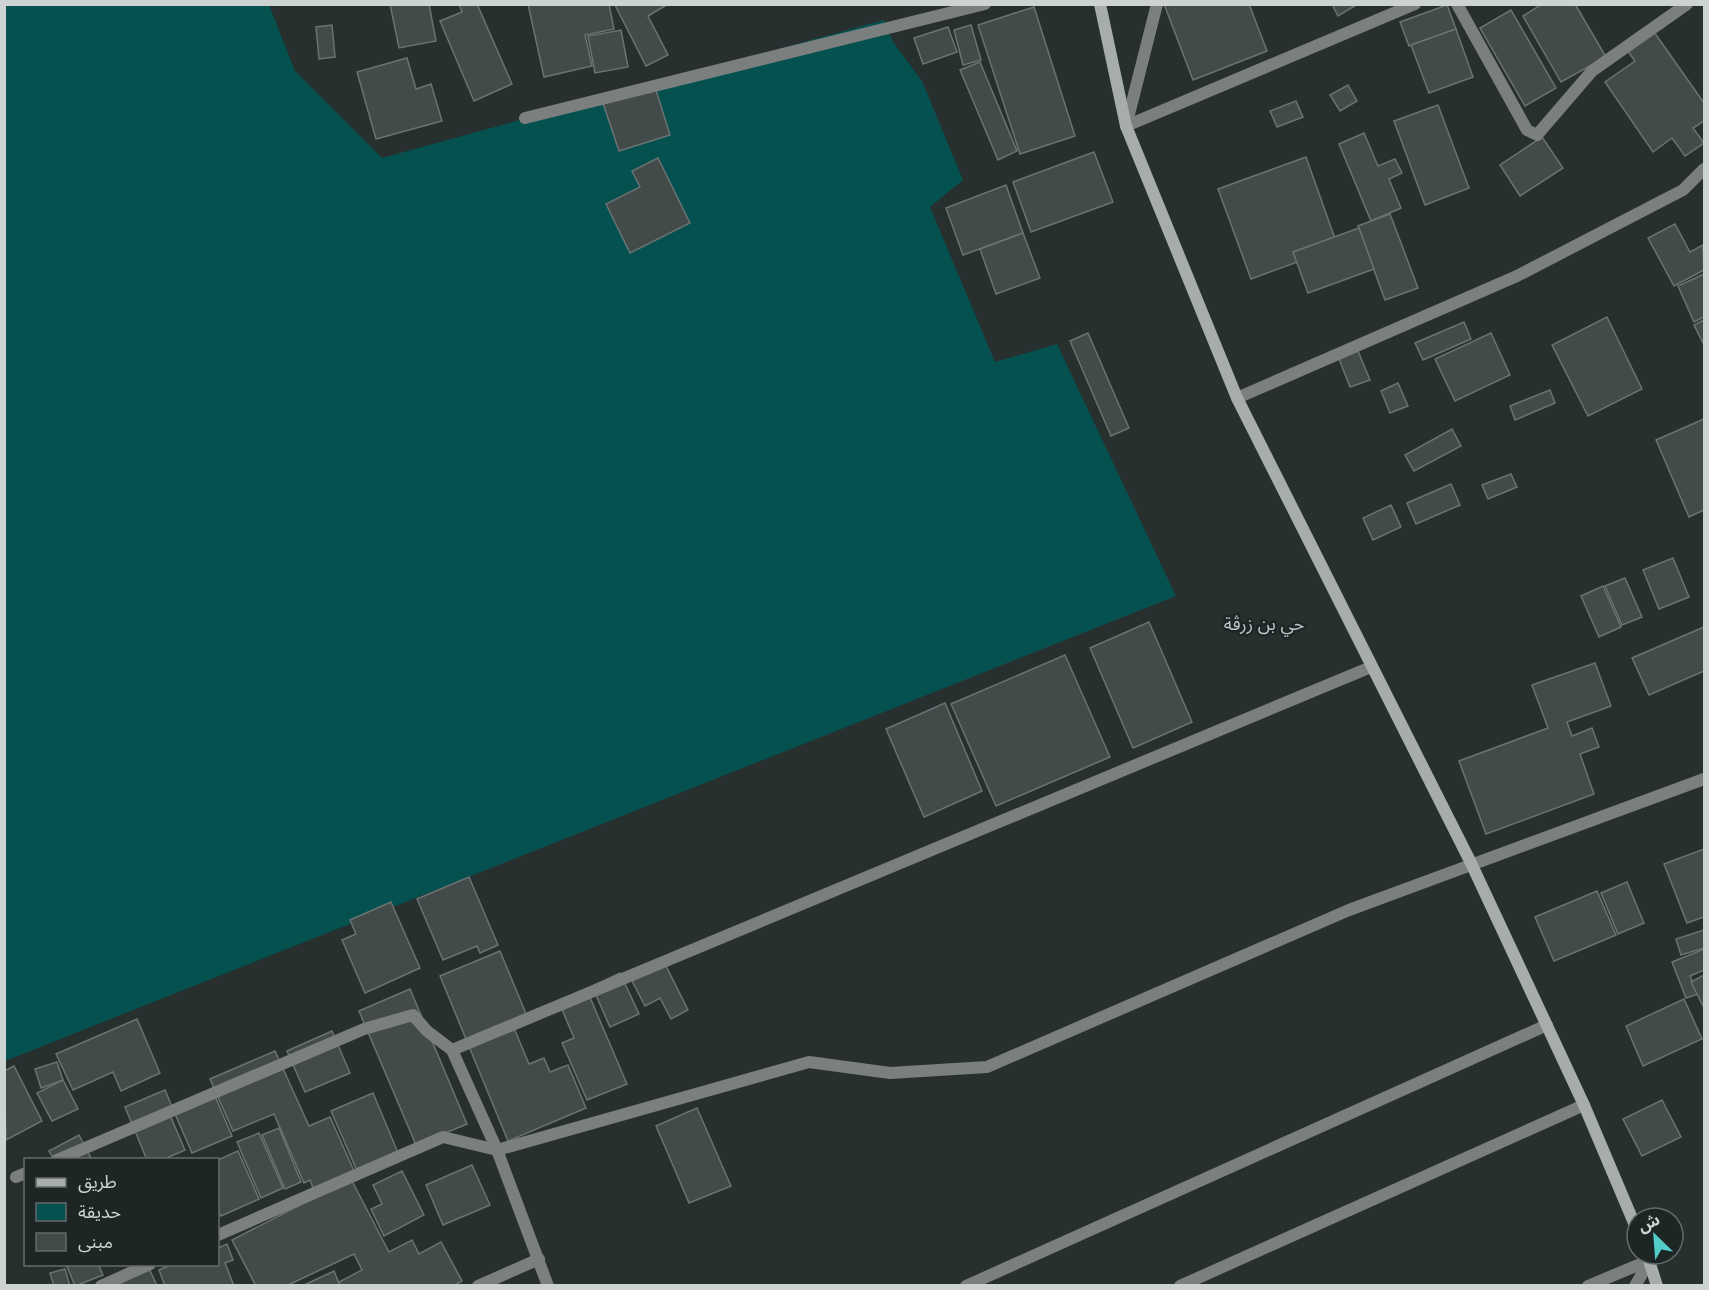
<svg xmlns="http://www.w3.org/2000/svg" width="1709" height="1290" font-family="Raleway,'Noto Sans Arabic',sans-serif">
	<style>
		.green { fill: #05514f }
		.building { fill: #434b4a; stroke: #6a7372; stroke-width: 1.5 }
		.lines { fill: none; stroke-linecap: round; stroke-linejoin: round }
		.service { stroke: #7b7f7e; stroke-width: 12 }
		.minor { stroke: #7b7f7e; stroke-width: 12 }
		.secondary { stroke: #a6adac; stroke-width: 12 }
		.labels { text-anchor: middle; stroke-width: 5; stroke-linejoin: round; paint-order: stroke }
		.quarter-label { font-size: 18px; fill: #bfc8c8; stroke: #1e2625 }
	</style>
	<rect width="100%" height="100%" fill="#28302f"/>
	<!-- green -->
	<path class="green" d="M5,5H269L295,71L382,158L884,20L893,42L922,81L963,180L930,207L995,362L1057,344L1176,596L5,1061Z"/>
	<!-- building -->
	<g class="building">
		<path d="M390,4H429L436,41L399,48Z"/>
		<path d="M459,4H477L512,84L474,101L440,21L462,12Z"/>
		<path d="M528,4H609L614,29L585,35L592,66L544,77Z"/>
		<path d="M668,4L648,16L668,55L646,66L615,5Z"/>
		<path d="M1164,4H1249L1267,51L1193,80Z"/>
		<path d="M1332,4H1358L1338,16Z"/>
		<path d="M1542,4H1575L1606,57L1561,82L1523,16Z"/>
		<path d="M1447,5L1456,29L1409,46L1400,22Z"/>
		<path d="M1034,7L1075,136L1020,154L978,25Z"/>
		<path d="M1511,10L1556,88L1525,106L1480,28Z"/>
		<path d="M332,25L335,57L319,59L316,27Z"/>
		<path d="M971,25L981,60L963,65L954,30Z"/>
		<path d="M948,27L957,52L923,64L914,38Z"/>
		<path d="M1456,29L1473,77L1429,93L1411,45Z"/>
		<path d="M621,30L628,67L595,73L588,36Z"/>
		<path d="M1654,32L1704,103V121L1693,128L1704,143L1685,156L1672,138L1653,152L1605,82L1635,61L1627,50Z"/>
		<path d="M407,58L416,89L431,84L442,121L376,139L357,72Z"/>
		<path d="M980,62L1017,151L998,160L960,70Z"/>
		<path d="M1348,85L1357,101L1340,111L1330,95Z"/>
		<path d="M655,87L670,135L619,151L603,103Z"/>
		<path d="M1296,101L1303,117L1277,127L1270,111Z"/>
		<path d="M1438,105L1469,188L1425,205L1394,121Z"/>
		<path d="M1364,133L1378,166L1395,159L1402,173L1389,179L1401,208L1371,221L1339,144Z"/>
		<path d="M1542,137L1563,168L1520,196L1500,165Z"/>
		<path d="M1094,152L1113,202L1031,232L1013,182Z"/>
		<path d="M1306,157L1338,247L1251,279L1218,189Z"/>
		<path d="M658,158L690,223L630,253L606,204L640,187L632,171Z"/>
		<path d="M1006,185L1023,233L963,255L946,208Z"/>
		<path d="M1390,214L1418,288L1385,300L1358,226Z"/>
		<path d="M1675,224L1690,252L1703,245L1704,270L1674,286L1648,238Z"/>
		<path d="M1359,228L1374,269L1308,293L1293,252Z"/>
		<path d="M1023,233L1040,278L996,294L980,249Z"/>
		<path d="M1704,274V317L1694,322L1678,286Z"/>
		<path d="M1607,317L1642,389L1588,416L1552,345Z"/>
		<path d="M1704,320V342L1703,343L1694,325Z"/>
		<path d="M1464,322L1471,339L1423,360L1415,343Z"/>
		<path d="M1088,333L1129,428L1111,436L1070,341Z"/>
		<path d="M1491,333L1510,375L1455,401L1435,359Z"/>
		<path d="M1358,351L1370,380L1350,387L1339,359Z"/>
		<path d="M1398,383L1408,406L1390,413L1381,391Z"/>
		<path d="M1550,390L1555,403L1515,420L1510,406Z"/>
		<path d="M1704,419V510L1689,517L1656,440Z"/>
		<path d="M1452,429L1461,446L1414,471L1405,455Z"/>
		<path d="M1511,474L1517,487L1488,499L1482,485Z"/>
		<path d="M1451,484L1460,505L1416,524L1407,503Z"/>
		<path d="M1391,505L1401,527L1373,540L1363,518Z"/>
		<path d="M1673,558L1689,597L1659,609L1643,570Z"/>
		<path d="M1625,578L1642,617L1622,625L1605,586Z"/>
		<path d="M1603,586L1621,627L1599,637L1581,596Z"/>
		<path d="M1149,622L1192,722L1133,748L1090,648Z"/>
		<path d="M1704,627V671L1649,695L1632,658Z"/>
		<path d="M1065,655L1110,757L996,806L951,704Z"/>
		<path d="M1595,663L1611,706L1567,722L1572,736L1592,728L1599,747L1580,754L1594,794L1486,834L1459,761L1548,728L1532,685Z"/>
		<path d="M945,703L982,791L924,817L886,729Z"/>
		<path d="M1704,849V917L1687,923L1664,864Z"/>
		<path d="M469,877L498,945L480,953L477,946L443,960L417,899Z"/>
		<path d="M1627,882L1644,923L1618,934L1601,893Z"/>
		<path d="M1597,891L1616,935L1554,961L1535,917Z"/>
		<path d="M391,902L420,968L365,993L342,940L356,934L350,920Z"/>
		<path d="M1704,930V948L1681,955L1676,939Z"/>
		<path d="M1704,949V970L1690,976L1698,994L1686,998L1672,962Z"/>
		<path d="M500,951L529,1021L514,1028L529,1064L544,1058L550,1072L568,1065L586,1108L508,1141L440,976Z"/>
		<path d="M662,958L688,1010L671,1019L660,998L645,1006L629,975Z"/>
		<path d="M620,973L639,1014L610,1027L592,986Z"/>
		<path d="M1704,975V1008L1691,982Z"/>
		<path d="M410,989L467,1124L416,1145L359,1011Z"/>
		<path d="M589,995L627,1084L587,1100L562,1043L574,1038L561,1007Z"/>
		<path d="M1684,999L1702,1039L1643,1066L1626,1026Z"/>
		<path d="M137,1019L160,1073L121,1091L113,1072L73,1090L56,1054Z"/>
		<path d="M332,1031L350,1073L305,1092L287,1051Z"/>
		<path d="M275,1051L309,1126L330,1117L354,1171L313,1188L310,1180L304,1183L274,1114L233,1131L210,1079Z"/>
		<path d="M57,1062L63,1080L41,1088L35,1069Z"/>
		<path d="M14,1066L42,1121L6,1140L4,1071Z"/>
		<path d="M63,1080L78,1109L52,1121L37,1093Z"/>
		<path d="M212,1089L232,1136L192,1153L172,1107Z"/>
		<path d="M165,1090L175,1114L170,1115L185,1150L162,1160H147L125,1107Z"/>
		<path d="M373,1093L399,1155L358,1173L331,1111Z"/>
		<path d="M1662,1100L1681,1137L1642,1156L1623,1119Z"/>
		<path d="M697,1108L731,1186L689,1203L656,1126Z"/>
		<path d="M279,1128L301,1182L285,1189L262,1135Z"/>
		<path d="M259,1133L283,1188L261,1198L237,1142Z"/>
		<path d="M79,1135L92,1160H54L49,1151Z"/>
		<path d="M238,1151L259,1199L221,1216L218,1209V1160Z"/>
		<path d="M472,1165L490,1205L443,1225L426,1185Z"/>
		<path d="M402,1171L424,1215L384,1236L371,1209L382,1204L373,1185Z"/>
		<path d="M351,1179L389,1252L412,1240L419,1254L441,1242L462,1281L453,1286H341L339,1282L362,1270L354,1254L286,1286H256L232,1240Z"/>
		<path d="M227,1244L233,1260L225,1263L234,1286H165L159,1270L173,1264H218V1248Z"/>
		<path d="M66,1264H98L103,1275L75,1286Z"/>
		<path d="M149,1268L157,1286H115Z"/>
		<path d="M65,1269L70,1286H54L50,1273Z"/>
		<path d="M334,1271L340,1286H302Z"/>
	</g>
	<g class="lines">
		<!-- service -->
		<g class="service">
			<path d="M525,118L985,4"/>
			<path d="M1635,1286L1650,1260"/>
		</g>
		<!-- minor -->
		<g class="minor">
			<path d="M1457,4L1527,130L1537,135L1592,71L1687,4"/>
			<path d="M1126,126L1415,4"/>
			<path d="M1126,126L1157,4"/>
			<path d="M1237,398L1517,276L1683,190L1704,169"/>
			<path d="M452,1050L1371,667"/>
			<path d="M57,1160L364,1029L413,1015L427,1031L452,1050L497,1150L548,1286"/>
			<path d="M16,1177L26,1173"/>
			<path d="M218,1235L443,1137L497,1150L809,1062L890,1073L987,1067L1349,910L1704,779"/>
			<path d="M101,1286L150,1264"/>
			<path d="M478,1286L539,1259"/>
			<path d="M966,1286L1547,1025"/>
			<path d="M1180,1286L1584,1105"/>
			<path d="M1588,1286L1650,1260"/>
		</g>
		<!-- secondary -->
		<g class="secondary">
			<path d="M1100,4L1126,126L1237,398L1471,863L1584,1105L1637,1230"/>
			<path d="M1647,1254L1657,1286"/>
		</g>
	</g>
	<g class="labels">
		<!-- quarter labels -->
		<g class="quarter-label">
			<text x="1264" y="630">حي بن زرڤة</text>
		</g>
	</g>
	<!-- border -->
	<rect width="1709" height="1290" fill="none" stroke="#cdd2d2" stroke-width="12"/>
	<!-- legend -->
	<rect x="24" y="1158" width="195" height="108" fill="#1e2625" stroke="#646b6a" stroke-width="1.5"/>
	<rect x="36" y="1178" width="30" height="9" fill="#a6adac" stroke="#646b6a" stroke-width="1.5"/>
	<text x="78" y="1188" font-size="18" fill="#cdd2d2">طريق</text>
	<rect x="36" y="1203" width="30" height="18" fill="#05514f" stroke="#646b6a" stroke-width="1.5"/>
	<text x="78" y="1218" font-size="18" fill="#cdd2d2">حديقة</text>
	<rect x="36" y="1233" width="30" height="18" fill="#434b4a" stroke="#646b6a" stroke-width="1.5"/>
	<text x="78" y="1248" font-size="18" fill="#cdd2d2">مبنى</text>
	<!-- north arrow -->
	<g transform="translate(1655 1236) rotate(335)"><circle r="28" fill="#1e2625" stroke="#646b6a" stroke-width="1.5"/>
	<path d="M0-4.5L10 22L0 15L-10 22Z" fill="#53cdc9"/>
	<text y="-9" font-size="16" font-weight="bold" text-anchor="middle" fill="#cdd2d2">ش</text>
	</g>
</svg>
